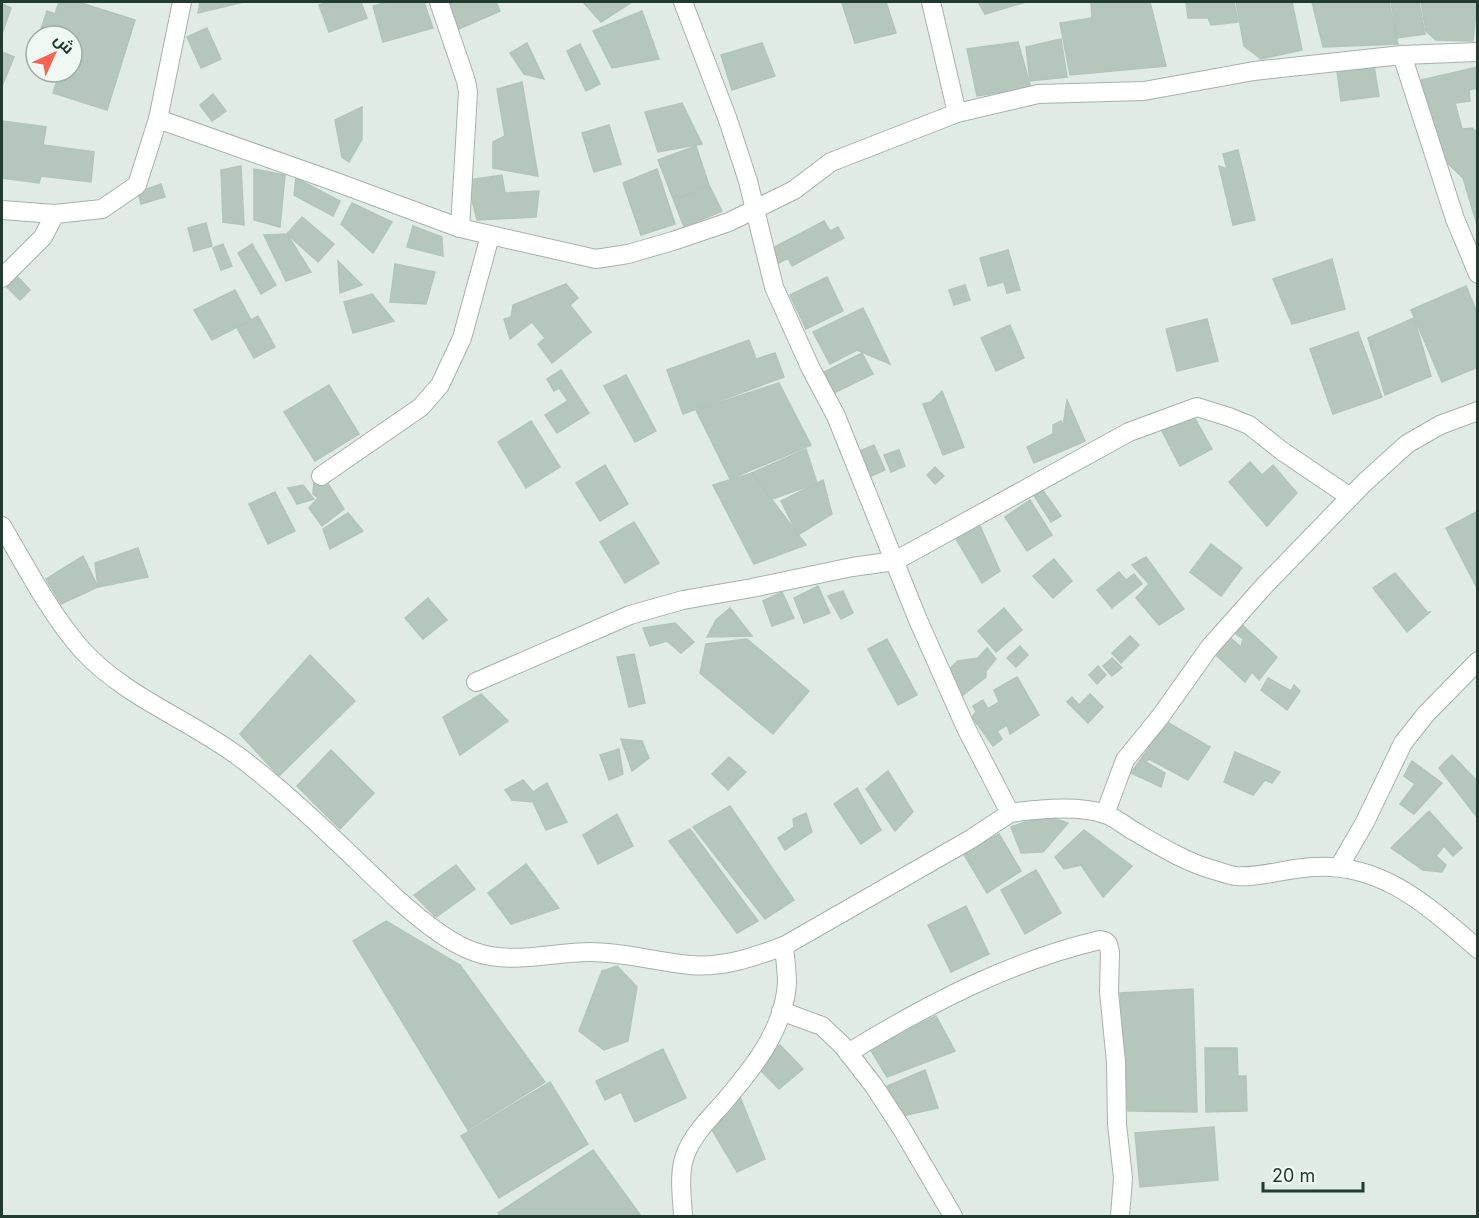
<svg xmlns="http://www.w3.org/2000/svg" width="1479" height="1218" font-family="Inter,Cairo,sans-serif">
	<style>
		.building { fill: #b5c6bd; stroke: #b2c5bb; stroke-width: 1.5 }
		.lines { fill: none; stroke-linecap: round; stroke-linejoin: round }
		.street-casing { stroke: #a3b3ab; stroke-width: 20 }
		.street { stroke: #fff; stroke-width: 18 }
	</style>
	<rect width="100%" height="100%" fill="#e0ebe5"/>
	<!-- building -->
	<g class="building">
		<path d="M59,2H78L135,20L107,110L53,93L60,72H72V36L39,35L47,11L55,14Z"/>
		<path d="M200,2H244L198,13Z"/>
		<path d="M328,2H361L367,18L329,32L319,5Z"/>
		<path d="M389,2H424L433,28L383,42L373,6Z"/>
		<path d="M449,2H496L500,11L454,31L443,4Z"/>
		<path d="M583,2H632L601,22Z"/>
		<path d="M847,2H886L896,33L855,43L842,3Z"/>
		<path d="M978,2H1026L985,14Z"/>
		<path d="M1091,2H1150L1166,66L1070,75L1060,23L1092,18Z"/>
		<path d="M1186,2H1234L1238,22L1211,25L1208,18H1188Z"/>
		<path d="M1236,2H1292L1302,50L1261,59L1244,46Z"/>
		<path d="M1312,2H1389L1398,44L1323,47Z"/>
		<path d="M1391,2H1419L1425,34L1397,38Z"/>
		<path d="M1421,2H1477L1473,41L1436,40L1426,31Z"/>
		<path d="M2,4L11,8L2,34Z"/>
		<path d="M642,11L659,59L612,68L593,31Z"/>
		<path d="M207,28L221,59L201,68L187,37Z"/>
		<path d="M1061,39L1067,77L1030,81L1026,47Z"/>
		<path d="M1018,42L1031,88L977,96L967,49Z"/>
		<path d="M527,43L544,79L524,74L510,53Z"/>
		<path d="M762,43L775,76L732,90L721,55Z"/>
		<path d="M580,44L600,84L586,91L567,51Z"/>
		<path d="M2,52L14,57L2,86Z"/>
		<path d="M1374,66L1379,96L1341,101L1337,71Z"/>
		<path d="M1478,67V88L1469,90L1470,101L1455,103L1462,129L1472,128L1478,133V228L1463,178L1443,159L1439,134H1434L1421,80Z"/>
		<path d="M522,82L538,176L493,168V142L505,136L497,89Z"/>
		<path d="M213,94L226,111L212,121L200,105Z"/>
		<path d="M682,103L702,144L658,152L645,112Z"/>
		<path d="M362,107V139L349,162L342,157L335,120Z"/>
		<path d="M2,112V121L46,127L43,145L94,152L91,182L41,176L39,183L2,178Z"/>
		<path d="M609,125L621,164L594,172L582,133Z"/>
		<path d="M696,146L709,185L674,201L658,160Z"/>
		<path d="M1238,150L1255,220L1233,225L1219,166L1227,169L1223,154Z"/>
		<path d="M241,166L244,225L223,222L221,170Z"/>
		<path d="M254,169L285,175L280,227L254,220Z"/>
		<path d="M657,169L675,224L641,235L623,183Z"/>
		<path d="M502,175L505,193L539,191L536,217L477,220L467,180Z"/>
		<path d="M296,178L340,201L333,216L294,195Z"/>
		<path d="M161,184L165,197L141,204L138,192Z"/>
		<path d="M709,185L722,211L684,227L674,201Z"/>
		<path d="M352,203L392,222L373,253L341,224Z"/>
		<path d="M302,217L334,244L318,262L287,234Z"/>
		<path d="M824,221L830,231L838,227L844,238L792,266L788,258L775,265L767,251Z"/>
		<path d="M206,223L212,246L194,251L188,228Z"/>
		<path d="M413,226L442,237L443,256L407,247Z"/>
		<path d="M287,234L311,272L286,281L264,235Z"/>
		<path d="M223,244L232,266L221,270L213,248Z"/>
		<path d="M252,244L276,285L261,294L238,253Z"/>
		<path d="M1008,250L1020,290L1007,293L1004,282L988,286L980,258Z"/>
		<path d="M1332,259L1345,309L1292,324L1273,279Z"/>
		<path d="M338,261L362,285L340,293Z"/>
		<path d="M395,264L435,272L426,304L390,302Z"/>
		<path d="M14,273L30,290L20,300L3,283Z"/>
		<path d="M827,277L843,311L806,329L790,295Z"/>
		<path d="M566,284L578,298L570,305L591,332L552,363L538,344L545,338L532,322L510,339L504,319L511,317L513,305Z"/>
		<path d="M965,285L970,300L954,305L949,290Z"/>
		<path d="M1466,286L1478,315V367L1442,382L1411,310Z"/>
		<path d="M235,290L251,320L212,340L194,310Z"/>
		<path d="M372,294L394,321L353,333L344,302Z"/>
		<path d="M863,308L890,364L857,350L830,364L813,332Z"/>
		<path d="M258,316L275,347L254,358L237,328Z"/>
		<path d="M1414,318L1431,376L1385,395L1368,338Z"/>
		<path d="M1207,319L1218,361L1177,371L1166,329Z"/>
		<path d="M1010,325L1024,358L996,371L981,338Z"/>
		<path d="M1358,332L1382,397L1333,414L1310,349Z"/>
		<path d="M749,340L756,359L775,353L784,377L683,414L667,370Z"/>
		<path d="M862,353L873,374L834,393L824,372Z"/>
		<path d="M561,370L589,413L557,433L545,415L568,401L559,388L554,391L547,379Z"/>
		<path d="M626,375L656,431L635,442L604,386Z"/>
		<path d="M779,383L811,445L730,479L696,410Z"/>
		<path d="M329,385L359,434L315,461L284,412Z"/>
		<path d="M942,391L964,447L943,455L923,404L931,402Z"/>
		<path d="M1067,400L1085,441L1034,463L1027,447L1053,434V425L1061,421L1063,426Z"/>
		<path d="M1193,415L1212,449L1180,466L1162,431Z"/>
		<path d="M531,421L560,467L526,488L498,442Z"/>
		<path d="M874,445L885,470L866,478L855,453Z"/>
		<path d="M806,449L817,483L772,499L752,473Z"/>
		<path d="M899,450L905,466L891,472L884,455Z"/>
		<path d="M1250,462L1262,475L1273,465L1297,493L1267,526L1229,482Z"/>
		<path d="M605,465L628,504L600,521L576,483Z"/>
		<path d="M935,467L944,476L935,484L927,475Z"/>
		<path d="M752,473L806,545L754,564L713,485Z"/>
		<path d="M325,479L344,509L322,526L309,508L318,498L313,494L314,481Z"/>
		<path d="M823,480L832,514L798,535L781,501Z"/>
		<path d="M303,485L314,499L297,504L288,488Z"/>
		<path d="M1039,485L1061,516L1051,522L1031,491Z"/>
		<path d="M275,492L295,531L268,544L249,504Z"/>
		<path d="M1030,500L1052,535L1027,551L1005,517Z"/>
		<path d="M1478,511V587L1477,588L1446,528Z"/>
		<path d="M348,513L363,531L330,549L323,529Z"/>
		<path d="M634,522L659,563L625,583L600,542Z"/>
		<path d="M980,526L1000,571L982,583L955,537Z"/>
		<path d="M1211,544L1242,568L1221,596L1190,572Z"/>
		<path d="M138,548L148,577L98,587L95,563Z"/>
		<path d="M83,556L98,587L61,604L46,579Z"/>
		<path d="M1146,557L1184,609L1159,625L1136,598L1149,584L1132,565Z"/>
		<path d="M1054,559L1072,581L1053,598L1033,576Z"/>
		<path d="M1119,572L1126,580L1134,574L1142,584L1112,608L1097,590Z"/>
		<path d="M1395,573L1427,612H1430L1407,632L1373,588Z"/>
		<path d="M818,586L830,613L804,623L794,598Z"/>
		<path d="M843,591L853,613L841,619L828,596Z"/>
		<path d="M782,592L794,618L772,626L763,601Z"/>
		<path d="M428,598L447,620L423,639L405,618Z"/>
		<path d="M730,608L752,636L707,637L716,620Z"/>
		<path d="M1004,608L1022,630L996,652L978,631Z"/>
		<path d="M1238,621L1277,657L1259,680L1252,672L1245,682L1216,655L1218,645L1226,634L1241,647L1243,639L1230,630Z"/>
		<path d="M675,623L694,642L681,653L667,641L650,646L643,628Z"/>
		<path d="M1130,636L1139,645L1121,663L1112,653Z"/>
		<path d="M747,639L809,691L773,734L700,673L706,644Z"/>
		<path d="M887,639L917,695L898,705L868,649Z"/>
		<path d="M1020,646L1028,655L1016,667L1007,658Z"/>
		<path d="M987,648L996,659L986,671V677L962,696L946,672L958,661L978,658Z"/>
		<path d="M634,654L645,703L629,707L617,657Z"/>
		<path d="M310,655L355,701L279,776L240,734Z"/>
		<path d="M1112,658L1122,668L1112,676L1103,666Z"/>
		<path d="M1098,666L1106,675L1097,684L1089,675Z"/>
		<path d="M1017,677L1039,715L1010,734L1007,725L997,731L1002,739L993,746L972,717L976,712L973,706L983,700L988,709L999,702L994,690Z"/>
		<path d="M1268,678L1291,691L1294,685L1300,691L1287,710L1261,690Z"/>
		<path d="M481,694L508,721L460,755L443,717Z"/>
		<path d="M1090,694L1103,707L1088,723L1067,702L1072,697L1079,705Z"/>
		<path d="M1167,722L1210,747L1188,780L1149,759L1146,762L1165,773L1161,787L1131,773Z"/>
		<path d="M621,739L642,741L649,758L632,771Z"/>
		<path d="M619,749L623,774L609,780L600,755Z"/>
		<path d="M331,750L374,793L340,829L297,786Z"/>
		<path d="M1235,752L1280,772L1272,783L1265,780L1253,795L1224,782Z"/>
		<path d="M1452,755L1478,782L1476,816L1439,768Z"/>
		<path d="M729,757L746,772L728,790L712,774Z"/>
		<path d="M1412,761L1442,783L1414,814L1400,804L1415,784L1404,776Z"/>
		<path d="M888,771L913,812L895,831L866,789Z"/>
		<path d="M523,780L533,792L547,783L567,822L546,830L533,802L512,800L505,790Z"/>
		<path d="M857,788L881,830L861,844L834,804Z"/>
		<path d="M730,806L794,900L765,919L693,827Z"/>
		<path d="M1429,811L1462,848L1453,856L1444,846L1436,856L1446,865L1442,872L1423,870L1391,848Z"/>
		<path d="M806,813L812,832L785,850L778,838L794,827L793,819Z"/>
		<path d="M617,814L633,846L598,864L583,835Z"/>
		<path d="M1045,815L1068,823L1043,852L1021,853L1011,827Z"/>
		<path d="M690,829L758,921L737,933L669,841Z"/>
		<path d="M1084,830L1132,866L1103,897L1081,865L1064,869L1055,857Z"/>
		<path d="M999,834L1021,871L987,893L963,853Z"/>
		<path d="M526,864L559,908L511,924L488,893Z"/>
		<path d="M456,865L475,889L436,917L414,895Z"/>
		<path d="M1036,870L1061,913L1025,934L1001,890Z"/>
		<path d="M966,906L989,954L951,972L928,925Z"/>
		<path d="M386,921L460,965L545,1082L468,1130L353,941Z"/>
		<path d="M617,966L637,987L628,1041L604,1050L579,1031L602,971Z"/>
		<path d="M1193,989L1197,1112L1128,1111L1120,993Z"/>
		<path d="M936,1016L955,1051L887,1077L869,1047Z"/>
		<path d="M780,1045L803,1069L779,1089L756,1066Z"/>
		<path d="M1205,1048H1237L1238,1076H1246L1247,1111L1206,1112Z"/>
		<path d="M663,1049L686,1098L635,1122L621,1092L605,1100L596,1081Z"/>
		<path d="M925,1070L938,1108L903,1116L887,1086Z"/>
		<path d="M550,1082L588,1144L499,1198L461,1136Z"/>
		<path d="M740,1097L765,1159L737,1172L708,1123Z"/>
		<path d="M1214,1127L1218,1180L1140,1187L1135,1133Z"/>
		<path d="M593,1150L641,1216H500L498,1213Z"/>
	</g>
	<g class="lines">
		<!-- street casing -->
		<g class="street-casing">
			<g id="street">
				<path d="M439,2L466,81L468,92L460,228"/>
				<path d="M683,2L728,120L748,181L774,287L810,367L836,416L918,620L966,728L1010,813C1037,809 1078,805 1105,814C1114,817 1124,825 1132,830C1158,845 1185,862 1214,870C1221,872 1228,875 1236,876C1257,878 1282,870 1303,868C1377,858 1426,904 1478,949"/>
				<path d="M931,2L957,113"/>
				<path d="M1402,55L1455,219L1478,274"/>
				<path d="M158,119L336,182L460,228L596,259L628,254L673,241L729,222L794,190L831,162L957,113L1038,94L1144,91L1254,71L1402,55L1478,52"/>
				<path d="M2,210L55,214"/>
				<path d="M2,278L43,237L55,214L102,209L137,185L158,119L182,2"/>
				<path d="M321,476L421,407L440,385L462,338L490,236"/>
				<path d="M2,526C27,568 50,614 83,651C128,699 191,720 242,759C297,801 346,851 396,898C416,916 450,944 475,952C511,965 553,952 590,952C624,952 657,962 690,965C723,968 754,957 784,946L971,839L1010,813"/>
				<path d="M476,682L630,615L683,600L752,588L852,567L895,561L1129,432L1197,407L1229,417L1249,425L1282,451L1350,497"/>
				<path d="M1105,814L1125,760L1160,717L1209,648L1265,585L1364,483L1407,444L1440,425L1478,411"/>
				<path d="M1339,867L1365,822L1403,743L1426,714L1478,661"/>
				<path d="M781,1011L822,1026L843,1046L874,1086L902,1129L953,1216"/>
				<path d="M848,1053C926,1005 1010,961 1100,940L1105,941L1108,944L1110,952L1109,992L1116,1062L1117,1124L1123,1178L1120,1216"/>
				<path d="M683,1216C682,1196 678,1172 686,1153C694,1133 710,1118 724,1102C753,1068 784,1030 787,983C787,971 785,958 784,946"/>
			</g>
		</g>
		<!-- street -->
		<use href="#street" class="street"/>
	</g>
	<!-- border -->
	<rect width="1479" height="1218" fill="none" stroke="#203c31" stroke-width="6"/>
	<!-- north arrow -->
	<g transform="translate(54 54) rotate(45)"><circle r="28" fill="#f0f8f3" stroke="#9dada5" stroke-width="1.5"/>
	<path d="M0-4.5L10 22L0 15L-10 22Z" fill="#f76353"/>
	<text y="-9" font-size="16" font-weight="bold" text-anchor="middle" fill="#203c31">ش</text>
	</g>
	<!-- scale -->
	<path d="M1263 1182v9h100v-9" fill="none" stroke="#203c31" stroke-width="3"/>
	<text x="1272" y="1182" font-size="18" fill="#203c31" stroke="#f0f8f3" stroke-width="4.5" paint-order="stroke">20 m</text>
</svg>
